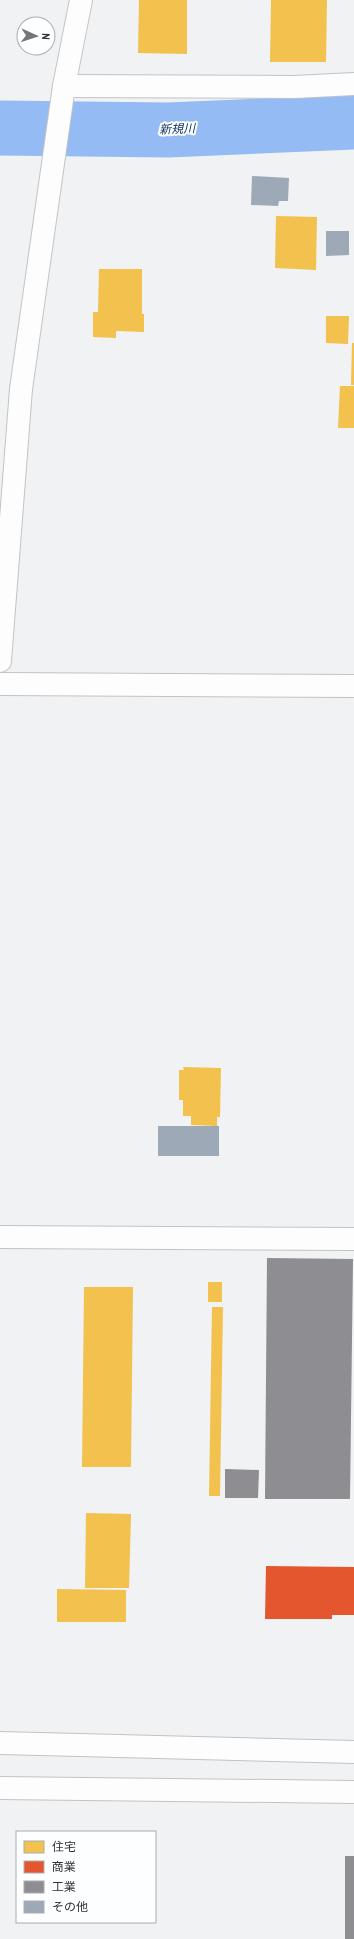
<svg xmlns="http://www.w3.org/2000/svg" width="354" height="1939" font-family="'Archivo Narrow','Noto Sans JP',sans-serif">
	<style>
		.homes { fill: #f2c14e }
		.shops { fill: #e4572e }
		.industry { fill: #8d8d92 }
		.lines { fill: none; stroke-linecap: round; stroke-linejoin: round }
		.river { stroke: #94bbf3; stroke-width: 55 }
		.building { fill: #9ea9b8 }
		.minor-casing { stroke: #c2c3c5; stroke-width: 24 }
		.tertiary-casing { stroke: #c2c3c5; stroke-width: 24 }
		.secondary-casing { stroke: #c2c3c5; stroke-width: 24 }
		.minor { stroke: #fdfdfd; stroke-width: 22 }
		.tertiary { stroke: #fdfdfd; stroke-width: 22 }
		.secondary { stroke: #fdfdfd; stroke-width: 22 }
		.labels { text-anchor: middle; stroke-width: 4; stroke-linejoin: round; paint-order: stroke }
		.water-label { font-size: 12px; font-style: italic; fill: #082e5e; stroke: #fdfeff }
	</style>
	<rect width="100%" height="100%" fill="#f0f2f4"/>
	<!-- homes -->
	<g class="homes">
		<path d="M139,0H187V54L138,53Z"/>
		<path d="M271,0H327L326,62H270Z"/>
		<path d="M276,216L317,217L316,270L275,268Z"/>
		<path d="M99,269H142V314H144V332L116,331V338L93,337V312H98Z"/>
		<path d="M326,316H349L348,344L326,343Z"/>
		<path d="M352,343H354V385H351Z"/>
		<path d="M340,386H354V428H338Z"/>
		<path d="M183,1067L221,1068L220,1117H217V1126L191,1125V1116H183V1100H179V1070H184Z"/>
		<rect x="208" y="1282" width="14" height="20"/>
		<path d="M84,1287H133L131,1467H82Z"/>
		<path d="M212,1307H223L220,1496H209Z"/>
		<path d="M86,1513L131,1514L129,1588H85Z"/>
		<path d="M57,1589L126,1590V1622H57Z"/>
	</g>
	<!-- shops -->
	<path class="shops" d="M266,1566L354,1567V1615H332V1619H265Z"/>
	<!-- industry -->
	<g class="industry">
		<path d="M267,1258L353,1259L350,1499H265Z"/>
		<path d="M225,1469L259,1470L258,1498H225Z"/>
		<rect x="345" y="1856" width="9" height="83"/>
	</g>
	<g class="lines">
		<!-- river -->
		<path class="river" d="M0,128L168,130L354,122"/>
	</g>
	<!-- building -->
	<g class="building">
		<path d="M252,176L289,178L288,201H279L278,206L251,205Z"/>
		<path d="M326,231H349V255L326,256Z"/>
		<rect x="158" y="1126" width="61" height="30"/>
	</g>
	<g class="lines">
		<!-- minor casing -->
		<g class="minor-casing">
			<g id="minor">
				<path d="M64,86L294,87L354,84"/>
				<path d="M0,684L354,686"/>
				<path d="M0,1237L354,1239"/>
			</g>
		</g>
		<!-- tertiary casing -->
		<g class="tertiary-casing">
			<path id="tertiary" d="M0,661L21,389L64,86L81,0"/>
		</g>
		<!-- secondary casing -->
		<g class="secondary-casing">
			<g id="secondary">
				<path d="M0,1743L354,1752"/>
				<path d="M0,1788L354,1792"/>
			</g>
		</g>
		<!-- minor -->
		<use href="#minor" class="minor"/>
		<!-- tertiary -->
		<use href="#tertiary" class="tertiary"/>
		<!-- secondary -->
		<use href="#secondary" class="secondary"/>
	</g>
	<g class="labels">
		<!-- water labels -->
		<g class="water-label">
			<text transform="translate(177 129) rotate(-2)" y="4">新規川</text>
		</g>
	</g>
	<!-- legend -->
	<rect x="16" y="1831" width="140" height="92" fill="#fdfeff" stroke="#abacad"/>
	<rect x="24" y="1841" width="20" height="12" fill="#f2c14e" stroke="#abacad"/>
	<text x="52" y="1851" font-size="12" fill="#2f3132">住宅</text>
	<rect x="24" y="1861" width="20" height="12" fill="#e4572e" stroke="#abacad"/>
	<text x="52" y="1871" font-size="12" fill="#2f3132">商業</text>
	<rect x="24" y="1881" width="20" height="12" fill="#8d8d92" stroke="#abacad"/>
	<text x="52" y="1891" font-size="12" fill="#2f3132">工業</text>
	<rect x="24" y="1901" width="20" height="12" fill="#9ea9b8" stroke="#abacad"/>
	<text x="52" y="1911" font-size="12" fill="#2f3132">その他</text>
	<!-- north arrow -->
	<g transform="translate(36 36) rotate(93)"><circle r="19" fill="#fdfeff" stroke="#abacad"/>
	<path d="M0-3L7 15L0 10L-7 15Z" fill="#737576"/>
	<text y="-6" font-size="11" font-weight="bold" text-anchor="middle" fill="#2f3132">N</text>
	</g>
</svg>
